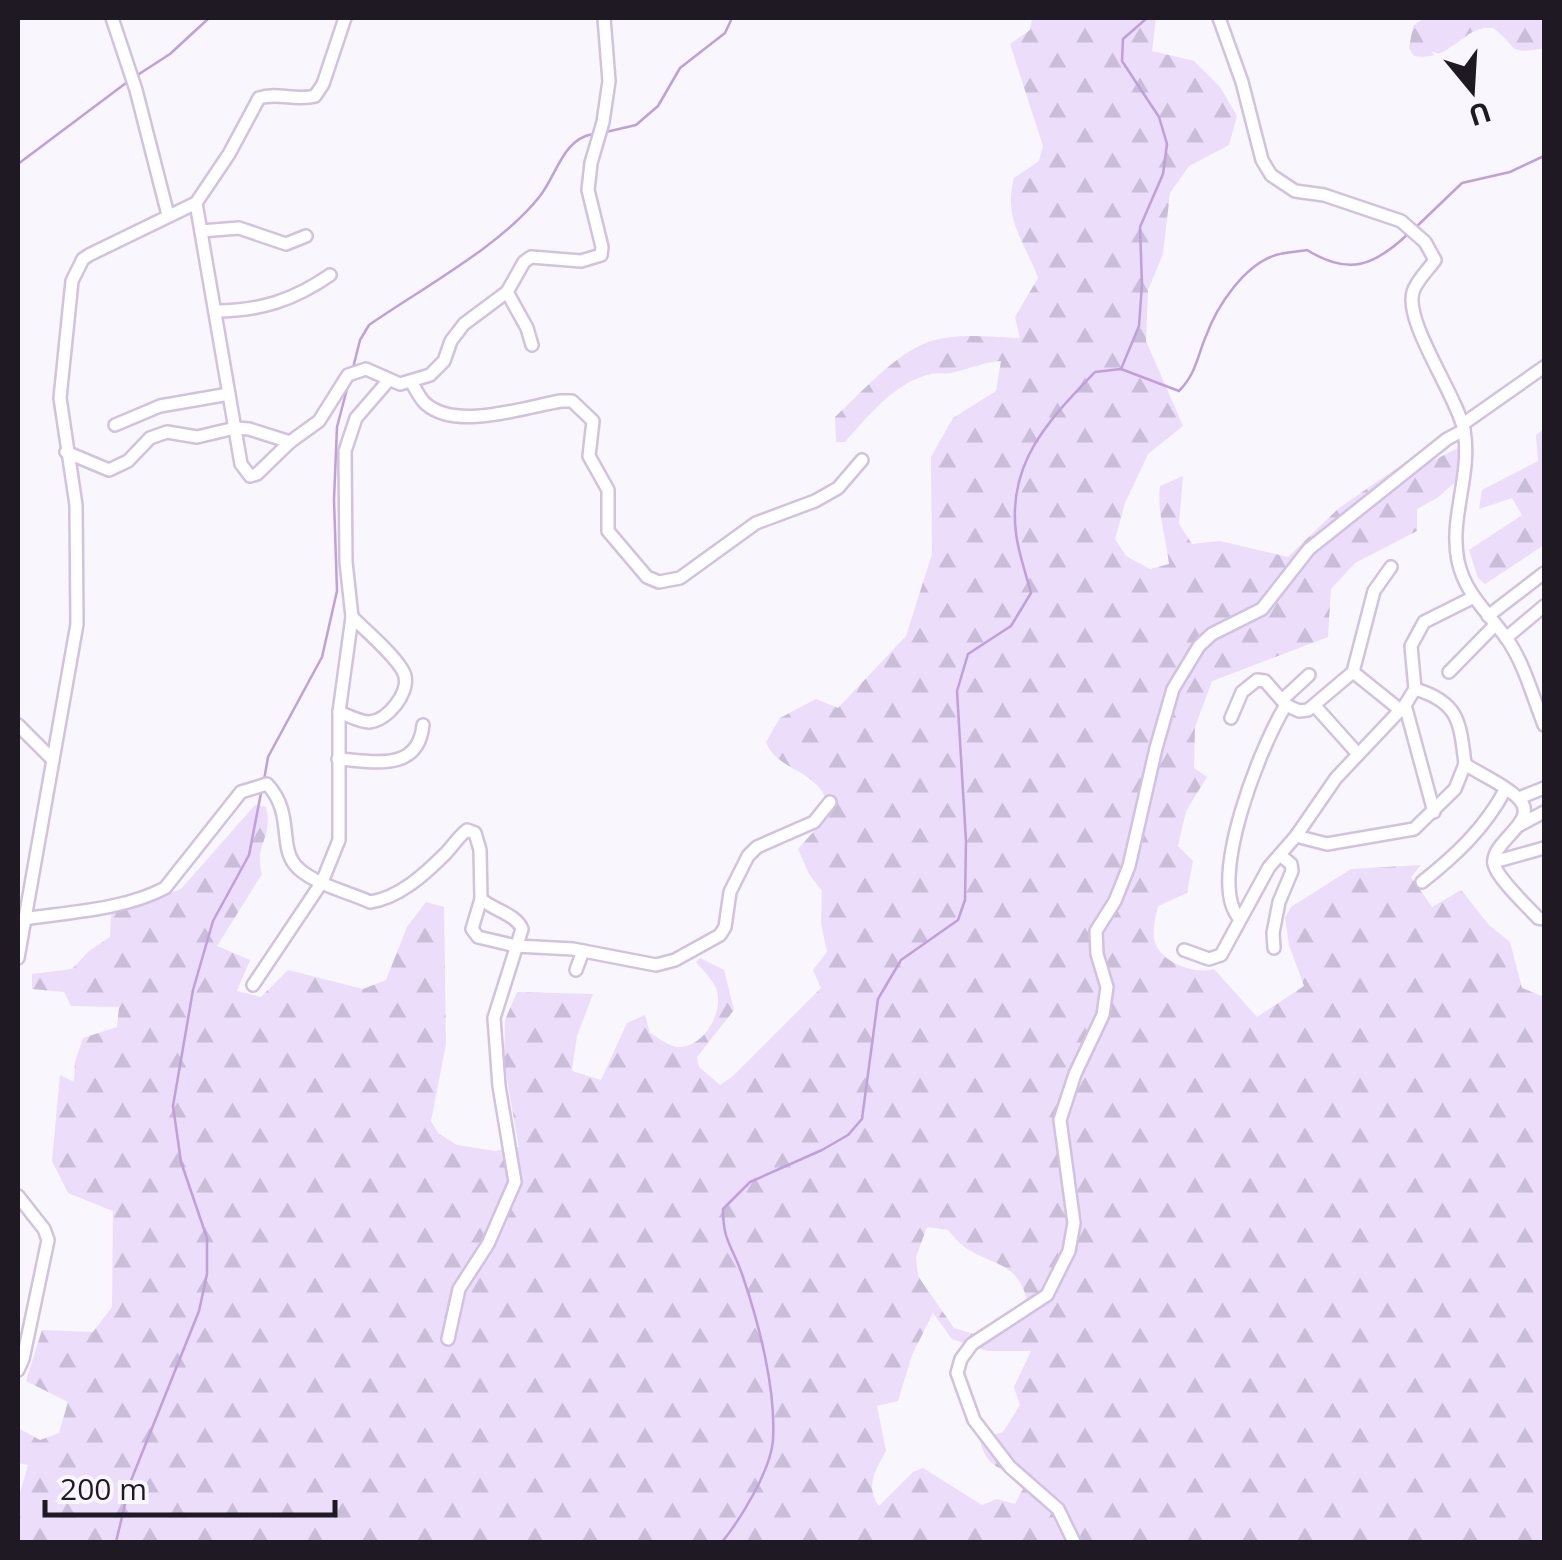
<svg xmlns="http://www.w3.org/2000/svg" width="1562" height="1560" font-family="'Open Sans',sans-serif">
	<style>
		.forest { fill: url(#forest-firs); fill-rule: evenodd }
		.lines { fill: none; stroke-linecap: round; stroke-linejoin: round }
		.stream { stroke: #bf9fdc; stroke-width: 2.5 }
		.street-casing { stroke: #d2c2e1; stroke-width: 16 }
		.street { stroke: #fff; stroke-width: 11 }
	</style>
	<defs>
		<pattern id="forest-firs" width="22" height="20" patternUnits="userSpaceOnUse" patternTransform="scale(2.5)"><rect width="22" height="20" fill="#ecddfb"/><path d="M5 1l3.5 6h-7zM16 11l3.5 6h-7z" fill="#cabdd7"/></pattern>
	</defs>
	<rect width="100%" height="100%" fill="#f9f6fd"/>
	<!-- forest -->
	<g class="forest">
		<path d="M1032,18H1156L1152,51L1194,61L1220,87L1237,116L1229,145L1189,166L1170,193L1163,254L1148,290L1146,341L1183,426L1148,454L1125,503L1115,539L1126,556L1150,569L1169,564C1166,537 1157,513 1160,486L1183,476L1179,524L1192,544L1220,541L1288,557L1339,508L1423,450L1434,460L1458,448L1460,478L1437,498L1417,509V531L1355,563L1331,589L1328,637L1212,681L1195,727L1194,768L1207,777L1186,811L1178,846L1193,861L1187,893L1158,906C1156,916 1152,929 1154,939C1158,962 1195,975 1214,969L1257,1017L1304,986L1289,945L1285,918L1291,907L1351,869L1421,865L1411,877L1432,907L1461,890L1489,925L1510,942L1522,988L1544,997V1542H18V1500L28,1465L18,1463V1428L40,1440L59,1433L68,1402L26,1381L42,1330L93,1332L112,1307L113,1211L68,1193L52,1161L60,1075L74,1082L75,1062L83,1038L117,1027L119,1007L71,1006L64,992L32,989V974L72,969L89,951L110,937L111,915L181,889L255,805L266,807C274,840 253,843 262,874L217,946L250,960L237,991L261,997L288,970L363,989L386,980L407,927L426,902L444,907L446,1044L431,1121L438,1133L457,1145L495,1151L519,1147L504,1063L505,1020L517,992L593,994L577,1036L572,1071L601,1080L627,1023L645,1015L650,1033C659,1038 668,1046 678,1047C704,1048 725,1011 716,988C712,979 702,969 696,962L700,958L724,970L734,1010L697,1057L699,1067L720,1085L732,1077L821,988L813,970L827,952L821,923L822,891L809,874L798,849L830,813C822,766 779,775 766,742L780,718L816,699L838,708L906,636L932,554L931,457L953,418L996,391L1001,361C985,362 971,368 955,372C947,375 939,372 931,374C895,382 868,416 845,442H836L835,417C860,394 895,354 926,343C954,332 990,337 1020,338L1015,317L1038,278C1024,240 1003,219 1014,178L1039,161L1043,146L1010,44L1030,30ZM927,1227L948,1230C954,1236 959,1244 966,1248C993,1266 1017,1261 1027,1300L977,1335L954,1328L918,1276L916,1257ZM933,1313L952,1339L987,1351H1031L1014,1387L1020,1405L1003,1432L980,1439C985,1469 1003,1467 1025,1484L1015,1504L997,1499L982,1505L923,1468L913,1472L879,1506C865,1486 875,1471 886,1451L877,1406L898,1401L912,1355Z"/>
		<path d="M1424,18H1544V48C1506,56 1518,46 1493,28C1463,24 1453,62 1414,56L1409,48L1413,26Z"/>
		<path d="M1544,429V545L1485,584L1478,578L1469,550L1522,515L1512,498L1479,509L1482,490L1538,461L1536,435Z"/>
	</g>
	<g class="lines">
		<!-- stream -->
		<g class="stream">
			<path d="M136,76L170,54L209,18"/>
			<path d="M606,132L636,125L658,106L680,68L725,33L732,18"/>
			<path d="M18,164L130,80"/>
			<path d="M1414,229L1462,183L1510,172L1544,156"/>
			<path d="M353,368L360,340L369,325C421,289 502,245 540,196C557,174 563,139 593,134"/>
			<path d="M1121,369L1139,326L1142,284L1140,227L1163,174L1167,144L1159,117L1122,61L1123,39L1147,18"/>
			<path d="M264,780L268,757L322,657L337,591L334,500L337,427L348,385"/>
			<path d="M116,1542L130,1483L199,1311L207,1274V1238L181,1162L173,1106L193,990L213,921L249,855L261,793"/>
			<path d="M722,1542C740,1520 771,1470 773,1440C776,1389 759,1323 742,1274C732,1245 723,1242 723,1209L750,1182L822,1150L848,1135L862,1119L878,999L901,960L958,920L965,900L966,841L957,691L968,654L1011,626L1031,593C1026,574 1018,552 1016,533C1007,462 1050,419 1095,372L1121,369L1179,391C1196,374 1197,357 1206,336C1217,306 1244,265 1276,255C1285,252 1297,252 1307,250C1349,276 1374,266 1408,234"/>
		</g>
		<!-- street casing -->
		<g class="street-casing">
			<g id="street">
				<path d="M112,18L136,90L168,215"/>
				<path d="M196,203L241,464L250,476L257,474L290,442L319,421L348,375L366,369L400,384L430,375L444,361L451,341L464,324L507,292L524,262L531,257L581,261L601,255L602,247L588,190L591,163L603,122L609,81L604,18"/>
				<path d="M201,231L239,228L286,244L306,236"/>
				<path d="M507,292L527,328L532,345"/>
				<path d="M216,311C260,311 294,300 330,275"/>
				<path d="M412,383C416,390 420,399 426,404C457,431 525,407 561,401H572L593,421L589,456L608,490V531L647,577L659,582L680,578L756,523L815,501L838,488L862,460"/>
				<path d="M1463,424L1544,367"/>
				<path d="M115,425L160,406L229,394"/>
				<path d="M1464,430C1472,475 1449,517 1458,561C1465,594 1488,612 1507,639C1524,663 1533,697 1544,725"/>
				<path d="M66,452L109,470L128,461L150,438L167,432L197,437L235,428L249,429L290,442"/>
				<path d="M1488,616L1544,573"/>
				<path d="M1506,638L1544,606"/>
				<path d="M1353,672L1374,591L1391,567"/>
				<path d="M1449,672L1495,625"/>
				<path d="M1415,689C1459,702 1460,722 1465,764C1481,775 1504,784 1518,798C1542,821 1490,841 1494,864C1497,878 1527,906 1538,918L1544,919"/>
				<path d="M1282,700L1309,675"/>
				<path d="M1405,705L1434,812"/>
				<path d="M1315,706L1358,754"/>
				<path d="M339,712C347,715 360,722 369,722C387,721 409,694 405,676C401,660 364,629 352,617"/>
				<path d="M1231,718L1242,692L1257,680L1265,681L1286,705"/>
				<path d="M18,725L53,760"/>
				<path d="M338,759C373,761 418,773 423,725"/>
				<path d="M1519,798L1544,788"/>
				<path d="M1518,826L1544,812"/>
				<path d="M1296,836L1327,844L1414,829L1455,789L1465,764"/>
				<path d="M1494,862L1544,848"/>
				<path d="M1422,882C1455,856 1485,828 1505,790"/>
				<path d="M481,899L472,929L478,937L516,946L573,949L656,965L675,960L720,935L725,927L730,892L748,856L757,847L814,822L830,802"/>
				<path d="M23,919C70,912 123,910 165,888L241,792L267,784C296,815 276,849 299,869C317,885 348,892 370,902C399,898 425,874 445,854C453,846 458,837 467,830L475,833L480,850L481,899C493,910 516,914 522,929L494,1018L499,1086L515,1182L488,1244L459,1289L448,1339"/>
				<path d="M1240,919C1205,883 1262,743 1286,705L1299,711L1308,710L1353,672L1399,709"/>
				<path d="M1274,948L1273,933L1279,902L1292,871L1291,864L1280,855"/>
				<path d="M1184,950L1209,959L1221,955L1269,867L1296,836L1336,778L1405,705L1415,689L1411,646L1424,622L1472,598"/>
				<path d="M18,958L77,624L76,505L60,398L72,281L83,259L89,255L196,203L229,154L259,98C277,92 296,101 315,96L323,84L345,18"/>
				<path d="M576,970L583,951"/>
				<path d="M253,985L322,882L339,840V712L352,617L346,562L345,451L356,418L388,381"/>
				<path d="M18,1196L44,1229L48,1240L23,1359L18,1370"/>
				<path d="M1074,1542L1058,1509L1010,1467L974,1420L957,1373L961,1359L972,1344L1047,1295L1069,1251L1074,1223L1060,1120L1075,1074L1103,1015L1107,987L1097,954L1096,931L1115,901L1129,866L1156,748L1173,689L1199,646L1212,634L1262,609L1309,549L1447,439L1464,430C1456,394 1404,322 1413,292C1416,281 1429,269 1435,260L1425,242L1401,221L1324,195L1295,191L1271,175L1262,160L1242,82L1219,18"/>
			</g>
		</g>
		<!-- street -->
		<use href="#street" class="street"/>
	</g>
	<!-- border -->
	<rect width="1562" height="1560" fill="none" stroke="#1f1924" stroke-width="40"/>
	<!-- north arrow -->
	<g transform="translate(1472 90) rotate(162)" stroke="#f9f6fd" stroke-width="8" paint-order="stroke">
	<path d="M0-8L18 38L0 25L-18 38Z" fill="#1f1924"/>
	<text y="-15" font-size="28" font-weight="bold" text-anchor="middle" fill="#1f1924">U</text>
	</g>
	<!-- scale -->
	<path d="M45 1500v15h290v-15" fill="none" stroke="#1f1924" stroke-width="5"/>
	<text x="60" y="1500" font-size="30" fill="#1f1924" stroke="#f9f6fd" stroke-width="8" paint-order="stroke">200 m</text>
</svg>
